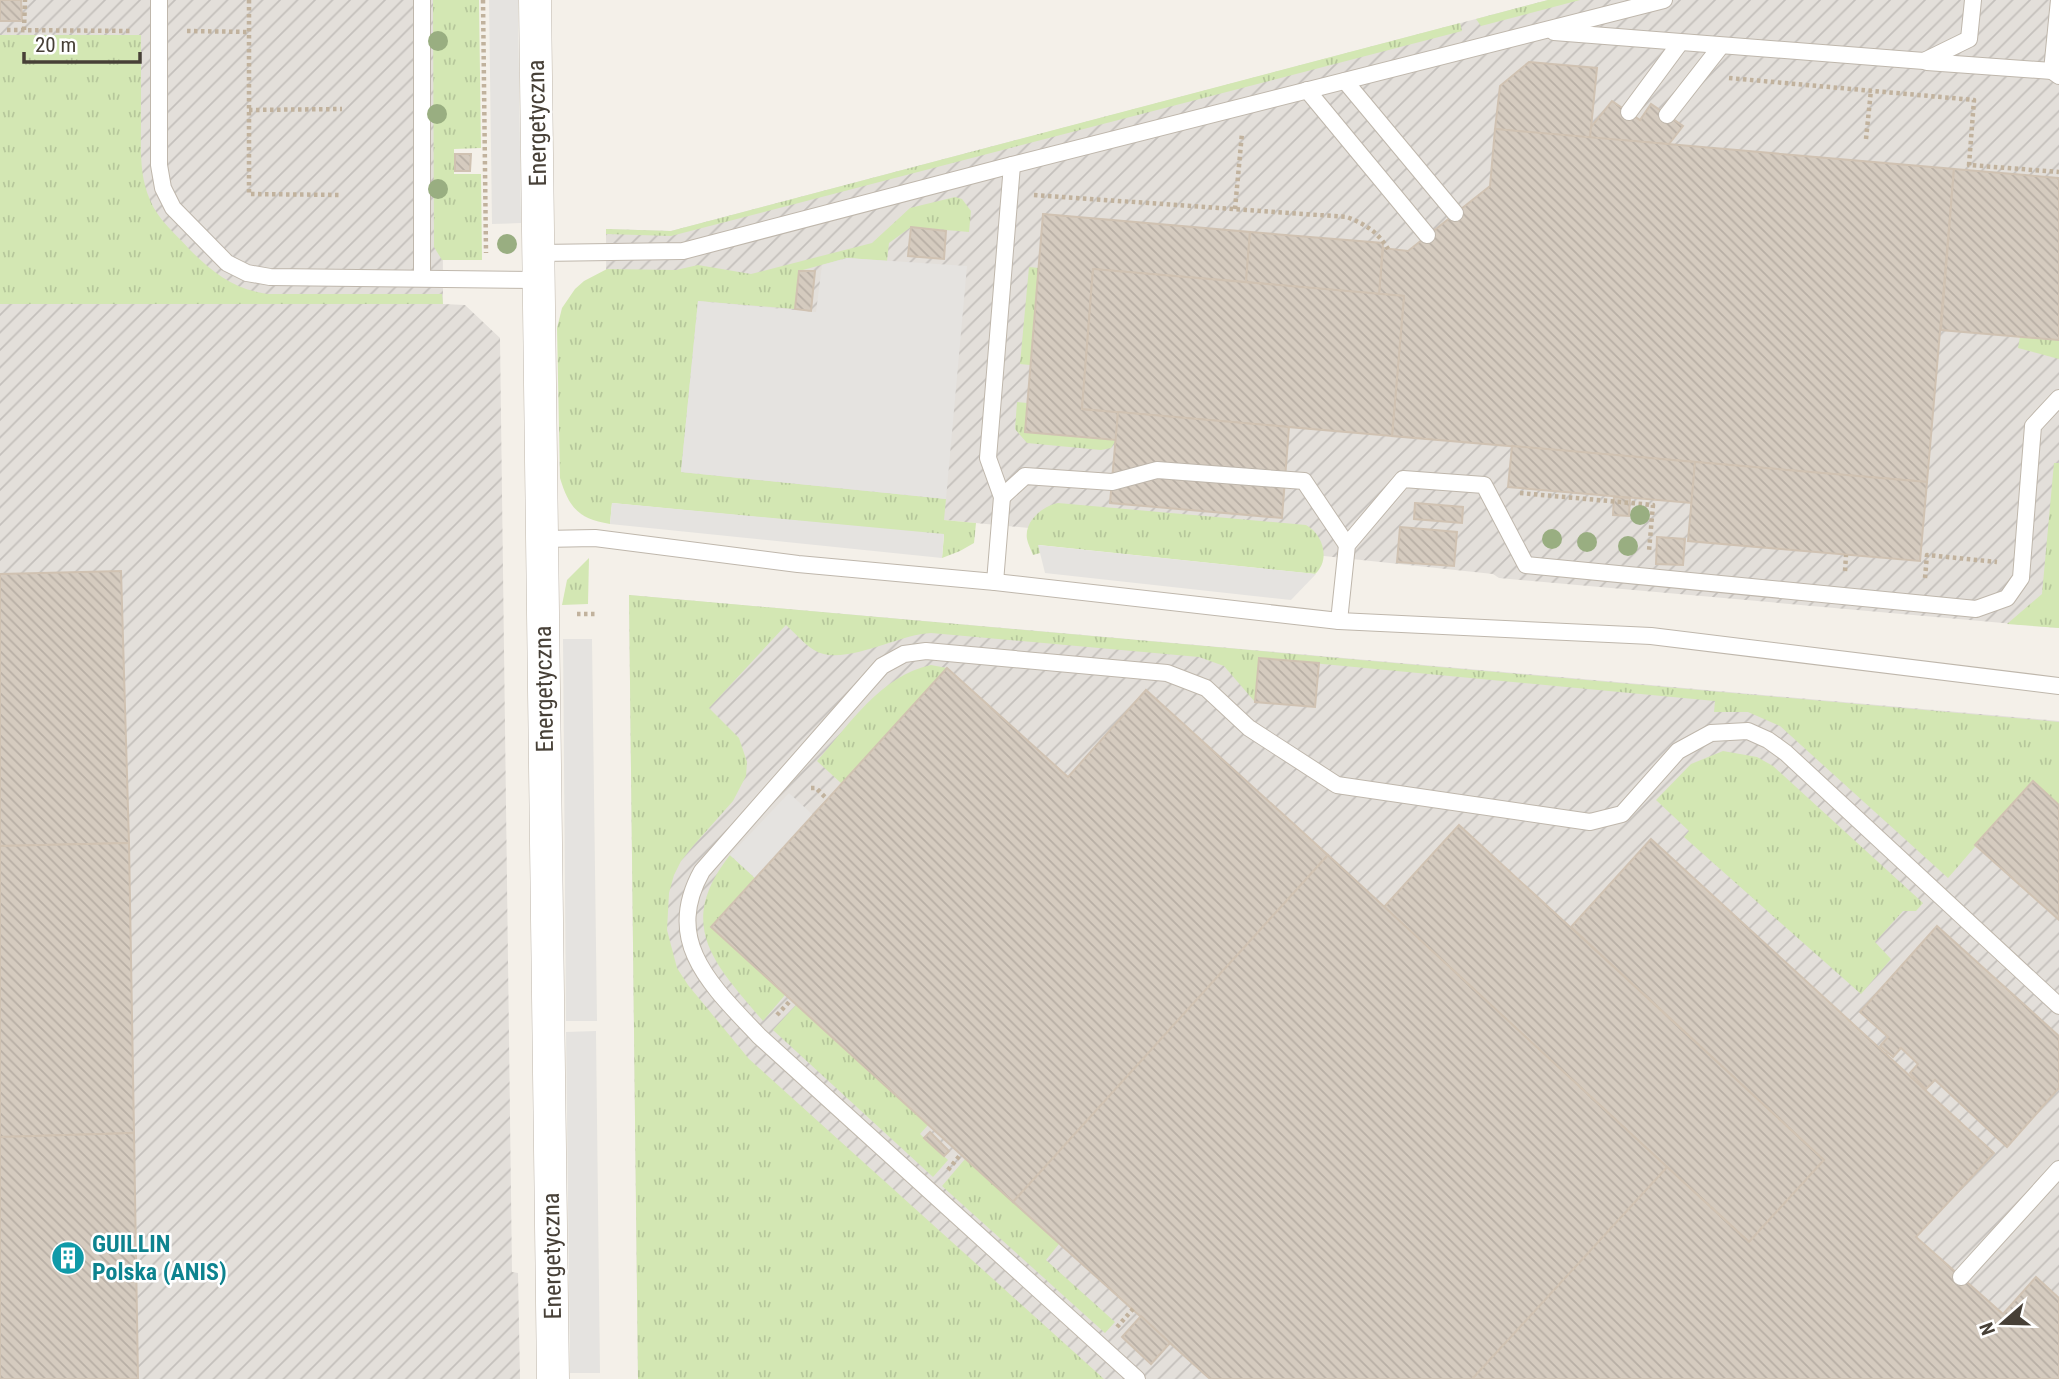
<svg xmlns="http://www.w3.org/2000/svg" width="2059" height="1379" font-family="'Roboto Condensed',sans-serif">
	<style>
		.industrial { fill: url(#industrial-furrows) }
		.grass { fill: url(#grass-tufts) }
		.parking { fill: #e5e3e0 }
		.building { fill: url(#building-back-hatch); stroke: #d0c2b2; stroke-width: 2 }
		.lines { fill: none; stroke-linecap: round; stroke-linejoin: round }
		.lane-casing { stroke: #bfb7ac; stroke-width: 18 }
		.street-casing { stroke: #bfb7ac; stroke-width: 33 }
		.path { stroke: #c1b29d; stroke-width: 4.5; stroke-dasharray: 3.5 3.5; stroke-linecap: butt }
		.lane { stroke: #fff; stroke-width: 16 }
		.street { stroke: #fff; stroke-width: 32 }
		.tree { fill: #99ae81 }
		.labels { text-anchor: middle; stroke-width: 5; stroke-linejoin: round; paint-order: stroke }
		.street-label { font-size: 24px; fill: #474037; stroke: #fff }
		.culture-label { font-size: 24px; font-weight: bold; fill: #0d838f; stroke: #fff; text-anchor: start }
	</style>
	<defs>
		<pattern id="industrial-furrows" width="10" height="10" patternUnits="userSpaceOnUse" patternTransform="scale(1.75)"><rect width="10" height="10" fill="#e3dfda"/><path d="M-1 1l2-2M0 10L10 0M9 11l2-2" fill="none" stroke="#c4c0bc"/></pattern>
		<pattern id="grass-tufts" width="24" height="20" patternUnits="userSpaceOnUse" patternTransform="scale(1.75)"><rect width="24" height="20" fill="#d3e7b3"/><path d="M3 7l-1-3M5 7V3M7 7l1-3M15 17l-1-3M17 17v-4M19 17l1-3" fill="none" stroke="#b6c79b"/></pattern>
		<pattern id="building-back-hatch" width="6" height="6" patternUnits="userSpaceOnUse" patternTransform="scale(1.75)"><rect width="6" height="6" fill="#d5cbbf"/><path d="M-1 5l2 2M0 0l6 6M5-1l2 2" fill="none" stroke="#b8afa5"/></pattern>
	</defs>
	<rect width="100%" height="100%" fill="#f4f0e9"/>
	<!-- industrial -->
	<g class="industrial">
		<path d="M0,0H442L443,304L465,305L500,338L512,1272L518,1273L520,1379H0Z"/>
		<path d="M1548,0H2059V628L1499,578L1493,574L1324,556L607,488L606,229L671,231Z"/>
		<path d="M629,595L2059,721V1379H638Z"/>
	</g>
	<!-- grass -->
	<g class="grass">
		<path d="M433,0H479L481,148L454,149V174H481L482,260H442L434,247Z"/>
		<path d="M1548,0H1580L1481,26L1476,19Z"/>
		<path d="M1460,23L1462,31L671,236L606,234V229L671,231Z"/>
		<path d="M0,35H141C141,64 141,92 141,121C141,148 139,175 150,200C158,220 176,234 190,250C213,273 234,289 267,294H442L443,304H0Z"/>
		<path d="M955,197L962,199L971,211L969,232L911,227L889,243L887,261L847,258L799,271L795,309L698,301L681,472L946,499L944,520L976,523L974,543L960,551L942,558L944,535L612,503L610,524C579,519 569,508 560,478L557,328L562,308L575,289L584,281L607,269L676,270L698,265L751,274L872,243L910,208Z"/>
		<path d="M1029,267L1039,268L1030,365L1020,364Z"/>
		<path d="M2020,337L2059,340V359L2018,348Z"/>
		<path d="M1017,402L1027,403L1025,432L1116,440L1111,448L1101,450L1027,443L1015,429Z"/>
		<path d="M2054,463H2059V628L2007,624L2042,594Z"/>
		<path d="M1058,503L1306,525C1323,534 1331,560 1315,574L1039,545L1040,553L1033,555C1031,550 1028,544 1027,539C1024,521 1043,506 1058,503Z"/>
		<path d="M589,558L588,604L562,605L567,580Z"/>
		<path d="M629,595L2059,722V805L2032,781L1948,878L1780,726L1748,712H1714L1715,701L1259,658L1255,702L1224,666L1199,657L931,633C898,634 842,668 814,650C804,644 795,633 786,625L709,708L739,738L747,762L746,776L733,801L693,846L681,861L674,875L669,893L667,930L677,968L688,985L749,1059L1104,1379H638Z"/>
		<path d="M931,665L947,668L842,784L817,761C850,724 880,676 931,665Z"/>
		<path d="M1723,751L1757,757L1773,766L1923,903L1916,911H1903L1875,942L1891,959L1861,994L1684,837L1689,831L1656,800L1691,764Z"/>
		<path d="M730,855L755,878L711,927L785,995L763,1021C716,965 674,926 730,855Z"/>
		<path d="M796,1005L928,1125L920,1134L948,1160L933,1177L773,1030Z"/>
		<path d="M965,1159L1059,1244L1046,1260L1115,1322L1105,1333L942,1186Z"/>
	</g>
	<!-- parking -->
	<g class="parking">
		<path d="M489,0H518L521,223L492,224Z"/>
		<path d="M847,258L967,266L946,499L681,472L698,301L816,312L822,265Z"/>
		<path d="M612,503L944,534L942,558L610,524Z"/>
		<path d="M1038,545L1316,574L1291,600L1045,573Z"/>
		<path d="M563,639H592L597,1021H566Z"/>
		<path d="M789,793L813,815L755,878L730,855Z"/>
		<path d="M596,1031L600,1373H570L566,1032Z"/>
	</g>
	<!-- building -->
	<g class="building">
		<path d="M0,0H21L22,21H0Z"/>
		<path d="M1529,62L1597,68L1590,138L1495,129L1500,86Z"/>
		<path d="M1612,101L1640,120L1651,104L1683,126L1669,144L1590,138L1591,127Z"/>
		<path d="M1495,129L1954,169L1927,482L1392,436L1404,296L1379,294L1383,248L1408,251L1490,186Z"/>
		<path d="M455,154H471L470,171H455Z"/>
		<path d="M1954,169L2059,178V340L1941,330Z"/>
		<path d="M1043,214L1250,232L1246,282L1093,269L1082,409L1118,412L1116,440L1025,432Z"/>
		<path d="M911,227L946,231L944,259L908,256Z"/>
		<path d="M1250,232L1383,243L1379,294L1246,282Z"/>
		<path d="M1093,269L1404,296L1392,436L1082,409Z"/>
		<path d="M799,271H815L811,311L795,309Z"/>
		<path d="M1118,412L1289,427L1282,518L1110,503Z"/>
		<path d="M1512,446L1695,462L1692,503L1508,487Z"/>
		<path d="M1695,462L1927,482L1920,561L1688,541Z"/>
		<path d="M1614,497L1630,498L1629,516L1613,515Z"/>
		<path d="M1415,503L1463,507L1462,523L1414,519Z"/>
		<path d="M1400,527L1457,532L1454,566L1397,562Z"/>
		<path d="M1657,537L1685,539L1683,565L1656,564Z"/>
		<path d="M121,571L129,843L0,846V574Z"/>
		<path d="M1259,658L1319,663L1315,707L1255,702Z"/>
		<path d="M947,668L1068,777L1146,690L1328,855L1013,1202L711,927Z"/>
		<path d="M2033,781L2059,805V920L1975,845Z"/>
		<path d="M1459,825L1824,1160L1749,1242L1384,907Z"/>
		<path d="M1651,839L1994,1153L1916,1237L2003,1314L2036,1277L2059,1298V1379H1472L1667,1167L1749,1242L1824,1160L1571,927Z"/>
		<path d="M129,843L134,1133L0,1137V846Z"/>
		<path d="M1328,855L1667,1167L1472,1379H1210L1013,1202Z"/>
		<path d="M1937,926L2059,1036V1088L2007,1147L1935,1080L1926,1089L1910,1073L1918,1064L1901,1048L1893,1057L1880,1046L1888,1037L1860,1012Z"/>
		<path d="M930,1132L949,1151L944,1156L924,1138Z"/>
		<path d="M134,1133L138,1379H0V1137Z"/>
		<path d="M1141,1316L1170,1343L1151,1364L1122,1337Z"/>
	</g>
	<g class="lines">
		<!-- lane casing -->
		<g class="lane-casing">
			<g id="lane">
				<path d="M159,0V165L163,188L173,208L227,263L247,273L270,277L538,280"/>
				<path d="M422,0V278"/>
				<path d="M2059,0L2052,71L2059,76"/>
				<path d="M1554,32L1924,61L1969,39L1973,0"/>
				<path d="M1927,62L2052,71"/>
				<path d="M1345,81L1455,213"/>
				<path d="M1307,90L1427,235"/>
				<path d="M1629,112L1680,43"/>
				<path d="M1667,115L1721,46"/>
				<path d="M539,253L683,251L1012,165L1664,0"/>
				<path d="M1002,497L1025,476L1112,482L1157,470L1304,481L1347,545"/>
				<path d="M543,539L595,538L798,564L995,582L1339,621L1651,636L2059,686"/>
				<path d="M995,582L1002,497L988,458L1012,165"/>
				<path d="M1339,621L1347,545L1403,479L1484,485L1526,565L1976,609L2007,598L2021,578L2033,426L2059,398"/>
				<path d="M1961,1277L2059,1169"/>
				<path d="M1137,1379L759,1036C712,986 662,942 702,871L882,666L904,654L926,651L1167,673L1206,688L1249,728L1337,785L1590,822L1622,814L1678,751L1711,733L1748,731L1768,740L1786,753L2059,1006"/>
			</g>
		</g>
		<!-- street casing -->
		<g class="street-casing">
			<path id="street" d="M535,0L553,1379"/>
		</g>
		<!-- path -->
		<g class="path">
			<path d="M249,0V194L342,195"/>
			<path d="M483,0L486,253"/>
			<path d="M7,30L133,31"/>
			<path d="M24,30L25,0"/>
			<path d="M187,31L249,32"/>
			<path d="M1729,78L1974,100L1969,165L2059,172"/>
			<path d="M249,110L342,109"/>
			<path d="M1866,139L1871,90"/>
			<path d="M1034,195L1347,217C1365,224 1378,232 1388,249"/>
			<path d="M1235,209L1242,133"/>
			<path d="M1520,493L1653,505L1649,551"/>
			<path d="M1845,571L1846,555"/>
			<path d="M1925,578L1927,555L1997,562"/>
			<path d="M577,614H596"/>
			<path d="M811,788H816L827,799"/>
			<path d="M777,1015L791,1000"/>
			<path d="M948,1170L961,1154"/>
			<path d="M1117,1327L1133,1309"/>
		</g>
		<!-- lane -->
		<use href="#lane" class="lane"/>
		<!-- street -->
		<use href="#street" class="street"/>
	</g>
	<!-- trees -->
	<g class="tree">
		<circle cx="438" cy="41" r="10"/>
		<circle cx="437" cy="114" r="10"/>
		<circle cx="438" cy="189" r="10"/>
		<circle cx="507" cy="244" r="10"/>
		<circle cx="1640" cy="515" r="10"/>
		<circle cx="1552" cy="539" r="10"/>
		<circle cx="1587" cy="542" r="10"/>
		<circle cx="1628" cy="546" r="10"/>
	</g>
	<!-- icons -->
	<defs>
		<g id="building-disc" transform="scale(1.75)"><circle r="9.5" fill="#0f9aa8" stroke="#fff"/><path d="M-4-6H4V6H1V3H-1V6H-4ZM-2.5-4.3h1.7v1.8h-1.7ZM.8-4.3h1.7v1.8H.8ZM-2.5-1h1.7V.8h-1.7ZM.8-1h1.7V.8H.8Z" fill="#fff"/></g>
	</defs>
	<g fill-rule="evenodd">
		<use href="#building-disc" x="68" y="1258"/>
	</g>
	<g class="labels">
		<!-- street labels -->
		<g class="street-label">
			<text transform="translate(537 123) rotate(-91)" y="8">Energetyczna</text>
			<text transform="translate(544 689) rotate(-91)" y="8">Energetyczna</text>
			<text transform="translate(552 1256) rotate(-91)" y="8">Energetyczna</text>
		</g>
		<!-- culture labels -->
		<g class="culture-label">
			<text x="92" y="1252">GUILLIN<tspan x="92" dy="28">Polska (ANIS)</tspan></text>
		</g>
	</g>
	<!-- north arrow -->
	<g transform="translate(2003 1323) rotate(250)" stroke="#ffffff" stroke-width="5" paint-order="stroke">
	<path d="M0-5L12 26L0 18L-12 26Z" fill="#474037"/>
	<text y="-10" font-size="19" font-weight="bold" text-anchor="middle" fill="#474037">N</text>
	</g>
	<!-- scale -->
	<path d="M24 52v10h116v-10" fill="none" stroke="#474037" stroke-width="3.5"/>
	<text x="35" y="52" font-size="21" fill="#474037" stroke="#ffffff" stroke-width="5" paint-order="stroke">20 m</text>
</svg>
